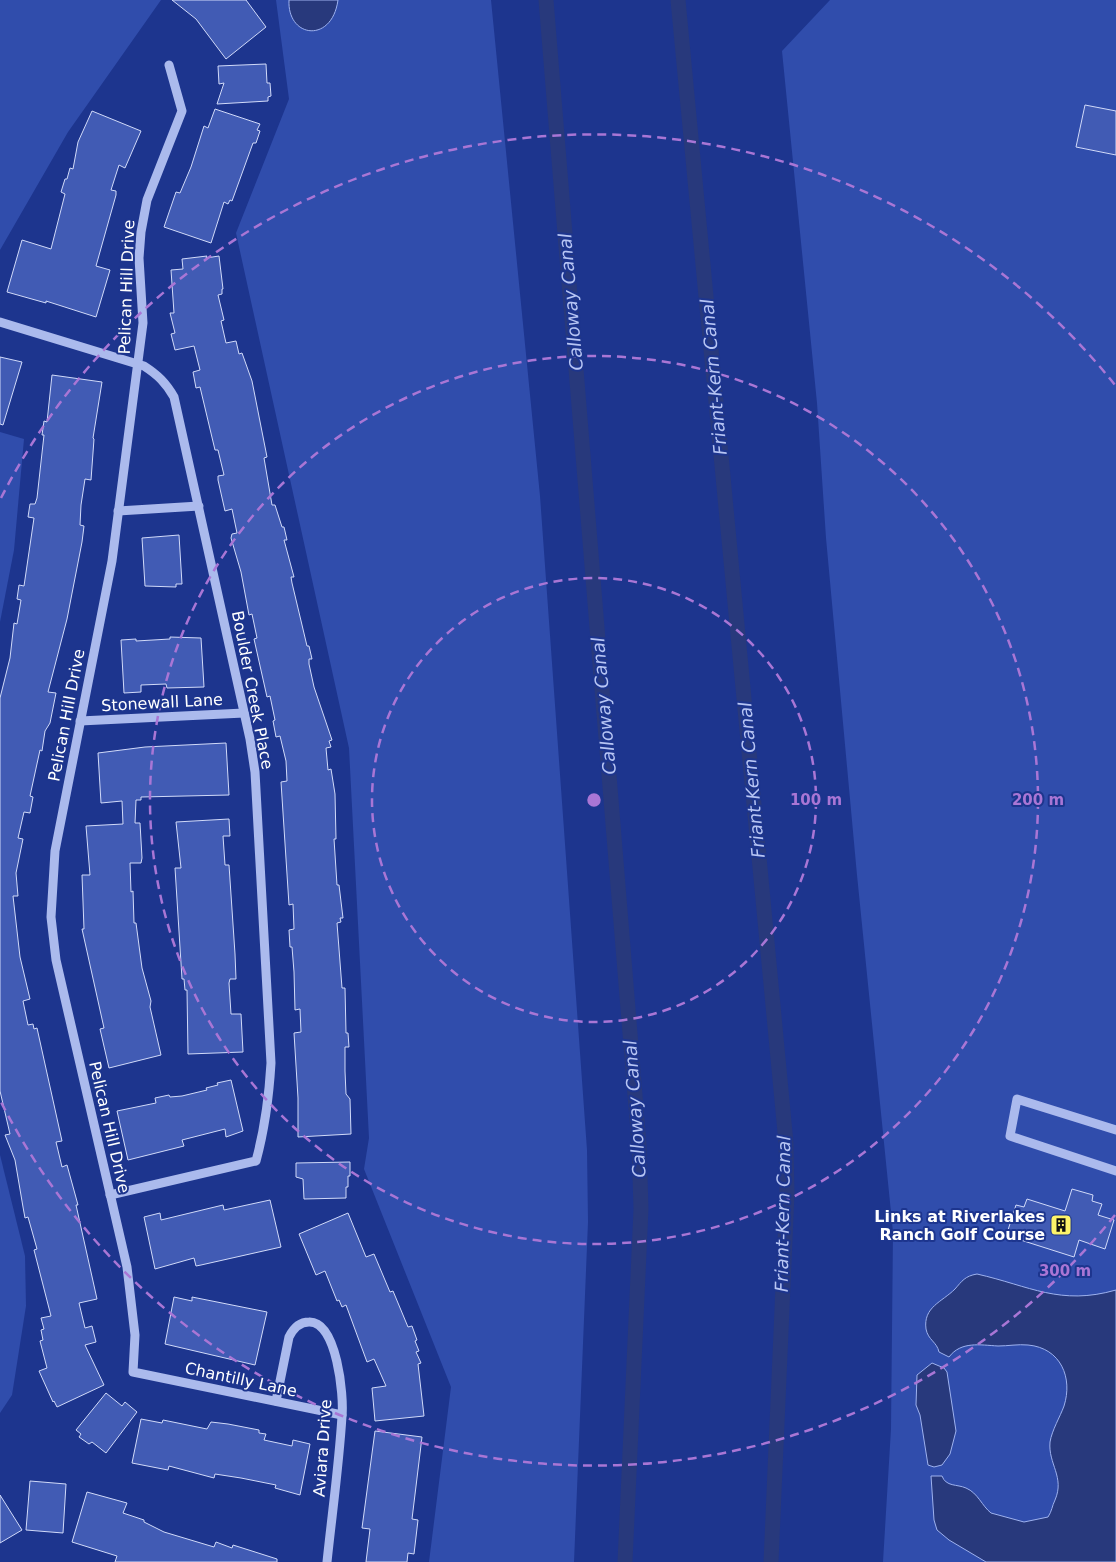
<svg xmlns="http://www.w3.org/2000/svg" width="1116" height="1562" font-family="'DejaVu Sans',sans-serif">
	<style>
		.green { fill: #304dac }
		.water { fill: #28397c; stroke: #9eb2ef }
		.lines { fill: none; stroke-linecap: round; stroke-linejoin: round }
		.canal { stroke: #28397c; stroke-width: 15 }
		.building { fill: #415bb4; stroke: #d1daf9 }
		.minor { stroke: #abbaed; stroke-width: 9 }
		.ring { fill: none; stroke: #a976d5; stroke-width: 2.5; stroke-dasharray: 9 6 }
		.labels { text-anchor: middle; stroke-width: 4; stroke-linejoin: round; paint-order: stroke }
		.street-label { font-size: 16px; fill: #fff; stroke: #1d358e }
		.poi-label { font-size: 16px; font-weight: bold; fill: #fff; stroke: #1d358e; text-anchor: end }
		.water-label { font-size: 18px; font-style: italic; fill: #b7c5f4; stroke: #1d358e }
		.centre { fill: #a976d5; stroke: #1d358e; stroke-width: 2.5 }
		.ring-label { font-size: 15px; text-anchor: middle; font-weight: bold; fill: #a976d5; stroke: #1d358e; stroke-width: 4; stroke-linejoin: round; paint-order: stroke }
	</style>
	<rect width="100%" height="100%" fill="#1d358e"/>
	<!-- green -->
	<g class="green">
		<path d="M0,0H161L68,132L0,250Z"/>
		<path d="M276,0H491L540,496L587,1150L588,1222L574,1562H429L451,1387L364,1169L369,1138L349,748L236,233L289,99Z"/>
		<path d="M830,0H1116V1562H883L891,1429L893,1232L857,875L826,538L817,403L782,51Z"/>
		<path d="M0,432L24,439L14,550L0,622Z"/>
		<path d="M0,1155L25,1256L26,1306L12,1395L0,1413Z"/>
	</g>
	<!-- water -->
	<g class="water">
		<path d="M289,0H338C332,44 287,38 289,0Z"/>
		<path d="M977,1274C1030,1286 1060,1306 1116,1290V1562H986L949,1540L937,1530L934,1520L931,1476H942C946,1487 957,1484 966,1488C978,1493 982,1506 991,1513L1024,1522L1048,1517C1052,1511 1052,1506 1055,1500C1065,1477 1048,1464 1050,1442C1052,1430 1060,1417 1064,1406C1073,1378 1061,1348 1028,1345C1018,1344 1008,1346 998,1346C980,1345 961,1341 949,1357L939,1352C937,1342 928,1340 926,1329C923,1307 942,1302 955,1289C962,1281 965,1276 977,1274Z"/>
		<path d="M932,1363L944,1368L947,1372L956,1431L950,1454L942,1465L934,1467L928,1465L920,1415L916,1405L917,1375Z"/>
	</g>
	<g class="lines">
		<!-- canal -->
		<g class="canal">
			<path d="M546,0L639,1144L641,1209L625,1562"/>
			<path d="M678,0L786,1143L787,1194L771,1562"/>
		</g>
	</g>
	<!-- building -->
	<g class="building">
		<path d="M172,0H246L266,27L226,59L196,19Z"/>
		<path d="M266,64L267,83H270L271,96L268,97V101L217,104L224,83L219,84L218,66Z"/>
		<path d="M1085,105L1116,111V155L1076,147Z"/>
		<path d="M215,109L260,124L257,130L260,131L256,143H253L232,201L230,200L228,204L224,202L211,243L164,227L176,192L180,193L191,167L204,126L208,128Z"/>
		<path d="M92,111L141,131L125,168L119,165L111,190L116,191V195L96,266L110,270L96,317L46,301V303L7,292L22,240L51,249L65,194L61,192L65,179H67L70,168L73,169L78,142Z"/>
		<path d="M207,256L206,258L219,256L223,289H222V294L218,295L224,320L221,321L226,343L236,341L239,354L242,353L252,381L267,457L264,458L272,505H275L282,527H284L287,540H284L294,577H291L292,583L307,646H309L312,659H309V664L314,687L332,740L329,741L331,747L326,748L328,770L331,769L335,794L336,839H334L337,885H339L343,918H340L341,922L337,923L342,988H345L346,1033H348L349,1047H345V1071L346,1094L350,1099L351,1134L298,1137V1098L294,1033L301,1032L300,1009L295,1010L294,972L292,947H290L289,930L294,929L293,904L289,905L281,782L287,781L286,761L280,736L276,737L273,721L275,720L270,696L267,697L254,639L257,638L252,614L249,615L241,572L231,538L232,534L237,533L232,509L225,511L218,480V476L224,475L218,450H215L200,387L196,388L193,372L200,370L194,346L175,350L171,334L175,333L170,313H174L171,270L183,269L182,259Z"/>
		<path d="M0,357L22,362L3,425L0,424Z"/>
		<path d="M52,375L102,382L93,438L94,439L91,480L85,479L81,505L80,525L84,526L82,542L67,619L48,692L56,693L50,723L45,731L42,751L40,750L30,796L33,797L30,813L24,812L18,838L23,839L16,873L18,896H13L20,957L30,999L23,1001L28,1025L33,1024L34,1029L37,1028L62,1141L56,1142L62,1167L67,1165L75,1194L78,1205H76L97,1299L79,1303L85,1328L92,1326L96,1342L85,1345L104,1385L57,1407L54,1401L53,1402L39,1371L47,1368L40,1341L43,1340L41,1330L44,1329L41,1318L51,1316L34,1250L37,1249L28,1217L25,1218L23,1207L15,1160L5,1135L10,1134L0,1091V698L10,658L14,623L17,624L21,600L17,599L19,585L24,586L34,518L28,517L30,504H35L37,498L44,435H42L44,421L47,422Z"/>
		<path d="M179,535L182,584H176V587L145,586L142,538Z"/>
		<path d="M170,637L201,638L204,687L167,688L166,684L141,685V692L124,693L121,640L136,639V641L170,639Z"/>
		<path d="M226,743L229,795L141,797V800H136L135,823H140L142,858L141,863H130L131,892L133,891L134,923H136L142,968L151,1001L150,1007L161,1055L109,1068L100,1029L104,1028L82,929H84L82,875H90L86,826L123,824L122,801L101,803L98,753L145,747Z"/>
		<path d="M229,819L230,836H223L225,865H229L235,954L236,979H230L229,983L231,1014H241L243,1052L188,1054L187,990H185L184,979H182L175,868H181L176,822Z"/>
		<path d="M231,1080L243,1131L226,1137L225,1129L182,1140L184,1146L128,1160L117,1111L156,1103L155,1098L169,1095L170,1097L182,1096L207,1090L206,1088L218,1085L217,1083Z"/>
		<path d="M350,1162V1176H348V1187H346V1198L304,1199L303,1179L296,1177V1163Z"/>
		<path d="M1072,1189L1093,1195L1092,1201L1102,1204L1098,1215L1114,1220L1105,1249L1079,1240L1074,1257L1008,1236L1010,1231L1008,1230L1016,1205L1024,1207L1027,1199L1065,1211Z"/>
		<path d="M270,1200L281,1247L201,1265L196,1266L194,1258L155,1269L144,1217L160,1213L161,1220L223,1205L224,1210Z"/>
		<path d="M348,1213L366,1257L374,1254L390,1292L393,1291L408,1327L412,1326L417,1340L415,1341L419,1351L416,1352L421,1363L418,1364L424,1416L375,1421L372,1388L386,1386L374,1359L367,1362L346,1305L342,1307L339,1300L337,1301L325,1271L316,1275L299,1234Z"/>
		<path d="M174,1297L192,1301V1297L267,1312L255,1365L165,1344Z"/>
		<path d="M106,1393L122,1406L125,1402L137,1412L106,1453L92,1442L89,1444L79,1437L81,1434L76,1430Z"/>
		<path d="M141,1419L162,1423L163,1420L207,1429L211,1422L228,1424L259,1430V1433L266,1434L264,1440L292,1446L293,1440L310,1444L300,1495L275,1488L276,1485L241,1478L215,1474L214,1478L169,1466L168,1470L132,1463Z"/>
		<path d="M375,1431L422,1437L412,1519L418,1520L414,1554L408,1553L407,1562H366L370,1529L362,1528Z"/>
		<path d="M30,1481L66,1484L63,1533L26,1530Z"/>
		<path d="M87,1492L127,1503L123,1513L144,1520V1522L164,1532L214,1547L216,1542L232,1548L233,1545L277,1559V1562H115L117,1556L72,1542Z"/>
		<path d="M0,1495L22,1530L0,1543Z"/>
	</g>
	<g class="lines">
		<!-- minor -->
		<g class="minor">
			<path d="M169,65L182,111L147,200L141,232L139,258L143,323L112,561L55,851L51,917L56,960L127,1267L135,1335L133,1372L342,1415"/>
			<path d="M0,322L144,366C158,375 166,383 174,397L250,739L255,772L271,1063C269,1097 265,1128 256,1161L110,1195"/>
			<path d="M118,511L199,506"/>
			<path d="M80,721L244,713"/>
			<path d="M1116,1130L1017,1099L1010,1136L1116,1171"/>
			<path d="M276,1401L289,1337C293,1329 299,1322 309,1322C337,1321 344,1396 342,1416C339,1465 332,1514 327,1562"/>
		</g>
	</g>
	<!-- distance rings -->
	<g class="ring">
		<circle cx="594" cy="800" r="222"/>
		<circle cx="594" cy="800" r="444"/>
		<path d="M1115 1215A666 666 0 0 1 1 1102M1 498A666 666 0 0 1 1115 385"/>
	</g>
	<!-- icons -->
	<defs>
		<g id="building-square" transform="scale(1.125)"><rect x="-9" y="-9" width="18" height="18" rx="4" fill="#fdf369" stroke="#1d358e"/><path d="M-4-6H4V6H1V3H-1V6H-4ZM-2.5-4.3h1.7v1.8h-1.7ZM.8-4.3h1.7v1.8H.8ZM-2.5-1h1.7V.8h-1.7ZM.8-1h1.7V.8H.8Z" fill="#111"/></g>
	</defs>
	<g fill-rule="evenodd">
		<use href="#building-square" x="1061" y="1225"/>
	</g>
	<g class="labels">
		<!-- street labels -->
		<g class="street-label">
			<text transform="translate(126 287) rotate(-88)" y="6">Pelican Hill Drive</text>
			<text transform="translate(253 690) rotate(79)" y="6">Boulder Creek Place</text>
			<text transform="translate(162 702) rotate(-3)" y="6">Stonewall Lane</text>
			<text transform="translate(66 715) rotate(-79)" y="6">Pelican Hill Drive</text>
			<text transform="translate(110 1127) rotate(77)" y="6">Pelican Hill Drive</text>
			<text transform="translate(241 1379) rotate(12)" y="6">Chantilly Lane</text>
			<text transform="translate(322 1448) rotate(-86)" y="6">Aviara Drive</text>
		</g>
		<!-- poi labels -->
		<g class="poi-label">
			<text x="1045" y="1222">Links at Riverlakes<tspan x="1045" dy="18">Ranch Golf Course</tspan></text>
		</g>
		<!-- water labels -->
		<g class="water-label">
			<text transform="translate(571 302) rotate(-95)" y="6">Calloway Canal</text>
			<text transform="translate(714 377) rotate(-95)" y="6">Friant-Kern Canal</text>
			<text transform="translate(604 706) rotate(-95)" y="6">Calloway Canal</text>
			<text transform="translate(752 780) rotate(-95)" y="6">Friant-Kern Canal</text>
			<text transform="translate(635 1109) rotate(-94)" y="6">Calloway Canal</text>
			<text transform="translate(783 1214) rotate(-89)" y="6">Friant-Kern Canal</text>
		</g>
	</g>
	<circle cx="594" cy="800" r="8" class="centre"/>
	<g class="ring-label">
		<text x="816" y="805">100 m</text>
		<text x="1038" y="805">200 m</text>
		<text x="1065" y="1276">300 m</text>
	</g>
</svg>
